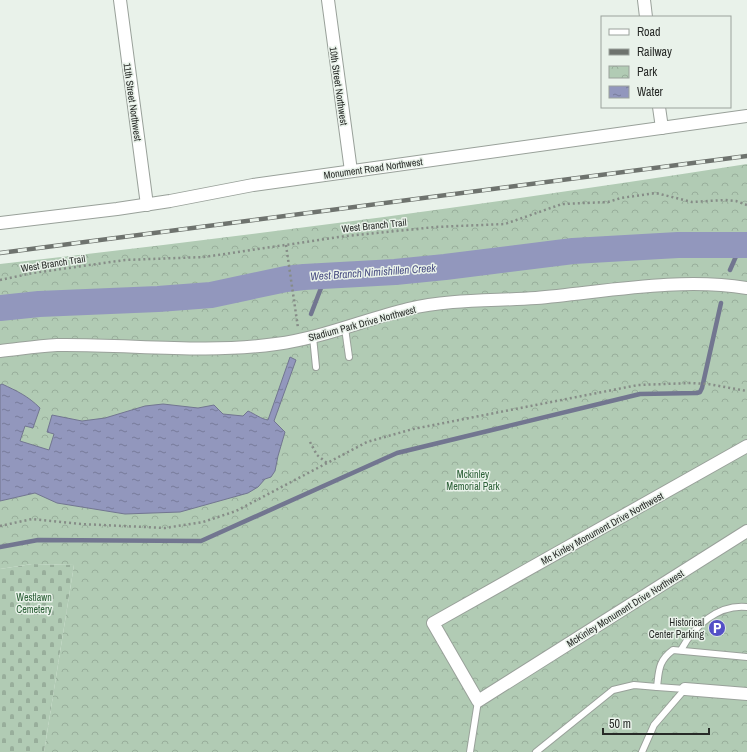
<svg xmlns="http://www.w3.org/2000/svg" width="747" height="752" font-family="'Archivo Narrow',sans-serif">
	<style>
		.cemetery { fill: url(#cemetery-stones) }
		.park { fill: url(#park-crowns) }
		.water { fill: url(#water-ripples); stroke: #727690 }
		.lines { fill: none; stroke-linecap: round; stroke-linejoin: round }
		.stream { stroke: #727690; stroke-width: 4.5 }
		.river { stroke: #9297bd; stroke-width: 26 }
		.service-casing { stroke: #99a19a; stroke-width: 8 }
		.minor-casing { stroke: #99a19a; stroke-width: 14 }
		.path { stroke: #868c87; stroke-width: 2.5; stroke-dasharray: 2 3; stroke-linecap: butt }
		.service { stroke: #fff; stroke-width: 6 }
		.minor { stroke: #fff; stroke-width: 12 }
		.rail-casing { stroke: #6e736e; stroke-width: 4.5 }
		.rail { stroke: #e9f2ea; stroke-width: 3; stroke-dasharray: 9; stroke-linecap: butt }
		.labels { text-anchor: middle; stroke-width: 3; stroke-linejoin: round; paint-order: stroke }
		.street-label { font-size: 10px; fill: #272a27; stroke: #e9f2ea }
		.park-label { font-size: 10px; fill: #2e6139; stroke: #e9f2ea }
		.poi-label { font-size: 10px; fill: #272a27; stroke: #e9f2ea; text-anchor: end }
		.water-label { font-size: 11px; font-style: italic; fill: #494d82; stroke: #e9f2ea }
	</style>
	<defs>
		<pattern id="cemetery-stones" width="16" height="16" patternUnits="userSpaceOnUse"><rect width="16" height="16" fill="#b1cbb4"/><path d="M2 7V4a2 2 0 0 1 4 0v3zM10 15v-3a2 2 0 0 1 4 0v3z" fill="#98ae9b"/></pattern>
		<pattern id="park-crowns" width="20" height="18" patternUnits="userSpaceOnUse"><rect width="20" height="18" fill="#b1cbb4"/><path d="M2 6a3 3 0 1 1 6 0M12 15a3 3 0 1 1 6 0" fill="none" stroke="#98ae9b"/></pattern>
		<pattern id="water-ripples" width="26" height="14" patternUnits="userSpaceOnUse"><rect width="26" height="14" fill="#9297bd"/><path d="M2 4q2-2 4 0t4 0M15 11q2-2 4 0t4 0" fill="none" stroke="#777b9a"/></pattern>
	</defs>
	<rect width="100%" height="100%" fill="#e9f2ea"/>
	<!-- cemetery -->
	<path class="cemetery" d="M32,564L74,565L44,752H0V569Z"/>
	<!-- park -->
	<path class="park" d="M747,164V752H44L74,565L32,564L0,569V264C250,236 499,203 747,164Z"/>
	<!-- water -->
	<path class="water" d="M290,357L296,360L274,421L285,432L278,456L275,471L271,477L265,479L258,487L248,493L180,512L125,514L57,503L35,493L0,501V385L2,384C17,391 28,396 40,408L33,428L25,426L20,441L49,450L54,434L47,432L52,415L82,421L105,418L145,406L163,404L198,408L214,405L223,414L243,416L248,411C255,414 261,419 268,420Z"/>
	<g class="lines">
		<!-- stream -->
		<g class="stream">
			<path d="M730,270L741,245"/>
			<path d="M311,314L326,275"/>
			<path d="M0,547L38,540L201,541L397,453L640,394L697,393L700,392L702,388L721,303"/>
		</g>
		<!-- river -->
		<path class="river" d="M0,308L39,304L158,299L211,295L286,279L304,277L395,272L445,267L573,251L678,245H747"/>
		<!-- service casing -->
		<g class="service-casing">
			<g id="service">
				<path d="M345,328L349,357"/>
				<path d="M313,337L316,367"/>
				<path d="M681,650C694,626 718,604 747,607"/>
				<path d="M685,689L657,687C659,671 658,661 673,650L747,657"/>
				<path d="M470,752L478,701"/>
				<path d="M536,752L613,690L634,685L657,687"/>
				<path d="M642,752L654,725L685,689"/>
			</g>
		</g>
		<!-- minor casing -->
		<g class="minor-casing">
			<g id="minor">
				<path d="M120,0L147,205"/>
				<path d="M328,0L351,171"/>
				<path d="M644,0L646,17"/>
				<path d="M659,107L662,128"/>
				<path d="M0,223L117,209L170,201L253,185L747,116"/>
				<path d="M0,351C19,349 38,346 57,345C130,344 203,354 276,344C322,338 363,320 408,309C449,299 493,301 536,298C604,292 679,277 747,288"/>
				<path d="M747,446L433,623L478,701L747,531"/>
				<path d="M685,689L747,694"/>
			</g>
		</g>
		<!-- path -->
		<g class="path">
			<path d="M286,245L298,328"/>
			<path d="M0,280L33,273L125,260L204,257L346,236L435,227L505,224L562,204L608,202L621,198L656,193L692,202L725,200L736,201L747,205"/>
			<path d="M310,442L317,455L327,463"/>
			<path d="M0,526L32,519L81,524L165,528L203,522L236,511L367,442L413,429L638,385L691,383L708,384L747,391"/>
		</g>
		<!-- service -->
		<use href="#service" class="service"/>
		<!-- minor -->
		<use href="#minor" class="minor"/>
		<!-- rail casing -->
		<g class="rail-casing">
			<path id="rail" d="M0,253L747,156"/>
		</g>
		<!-- rail -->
		<use href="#rail" class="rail"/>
	</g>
	<!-- icons -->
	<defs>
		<g id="parking-disc" transform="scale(0.9)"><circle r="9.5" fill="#534fc6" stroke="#e9f2ea"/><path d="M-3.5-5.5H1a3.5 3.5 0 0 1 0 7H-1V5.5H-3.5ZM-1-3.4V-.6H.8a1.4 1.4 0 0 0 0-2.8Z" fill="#fff"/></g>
	</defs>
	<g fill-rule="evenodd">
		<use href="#parking-disc" x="717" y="628"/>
	</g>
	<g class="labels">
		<!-- street labels -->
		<g class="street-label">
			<text transform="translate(339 86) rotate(82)" y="4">10th Street Northwest</text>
			<text transform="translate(133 102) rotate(82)" y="4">11th Street Northwest</text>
			<text transform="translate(373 168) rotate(-8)" y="4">Monument Road Northwest</text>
			<text transform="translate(374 225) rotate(-6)" y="4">West Branch Trail</text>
			<text transform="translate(53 263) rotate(-9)" y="4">West Branch Trail</text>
			<text transform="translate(362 323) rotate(-15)" y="4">Stadium Park Drive Northwest</text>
			<text transform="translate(602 528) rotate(-29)" y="4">Mc Kinley Monument Drive Northwest</text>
			<text transform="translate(625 608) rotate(-32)" y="4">McKinley Monument Drive Northwest</text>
		</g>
		<!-- park labels -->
		<g class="park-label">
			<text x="473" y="478">Mckinley<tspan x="473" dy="12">Memorial Park</tspan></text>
			<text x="34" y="601">Westlawn<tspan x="34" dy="12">Cemetery</tspan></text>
		</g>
		<!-- poi labels -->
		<g class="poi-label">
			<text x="704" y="626">Historical<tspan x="704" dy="12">Center Parking</tspan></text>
		</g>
		<!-- water labels -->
		<g class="water-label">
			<text transform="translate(373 272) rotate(-4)" y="4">West Branch Nimishillen Creek</text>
		</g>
	</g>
	<!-- legend -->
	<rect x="601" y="16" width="130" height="92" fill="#e9f2ea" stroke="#9ba29c"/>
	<rect x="609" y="29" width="20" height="6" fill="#ffffff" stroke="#9ba29c"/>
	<text x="637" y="36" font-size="12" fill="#272a27">Road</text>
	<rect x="609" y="49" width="20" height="6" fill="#6e736e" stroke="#9ba29c"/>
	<text x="637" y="56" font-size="12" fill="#272a27">Railway</text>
	<rect x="609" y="66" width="20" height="12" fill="url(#park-crowns)" stroke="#9ba29c"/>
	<text x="637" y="76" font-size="12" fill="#272a27">Park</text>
	<rect x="609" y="86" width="20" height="12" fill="url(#water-ripples)" stroke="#9ba29c"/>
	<text x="637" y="96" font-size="12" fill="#272a27">Water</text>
	<!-- scale -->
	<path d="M603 728v6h106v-6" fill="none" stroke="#272a27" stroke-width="2"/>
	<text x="609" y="728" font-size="12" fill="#272a27" stroke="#e9f2ea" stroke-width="3" paint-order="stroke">50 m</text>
</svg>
